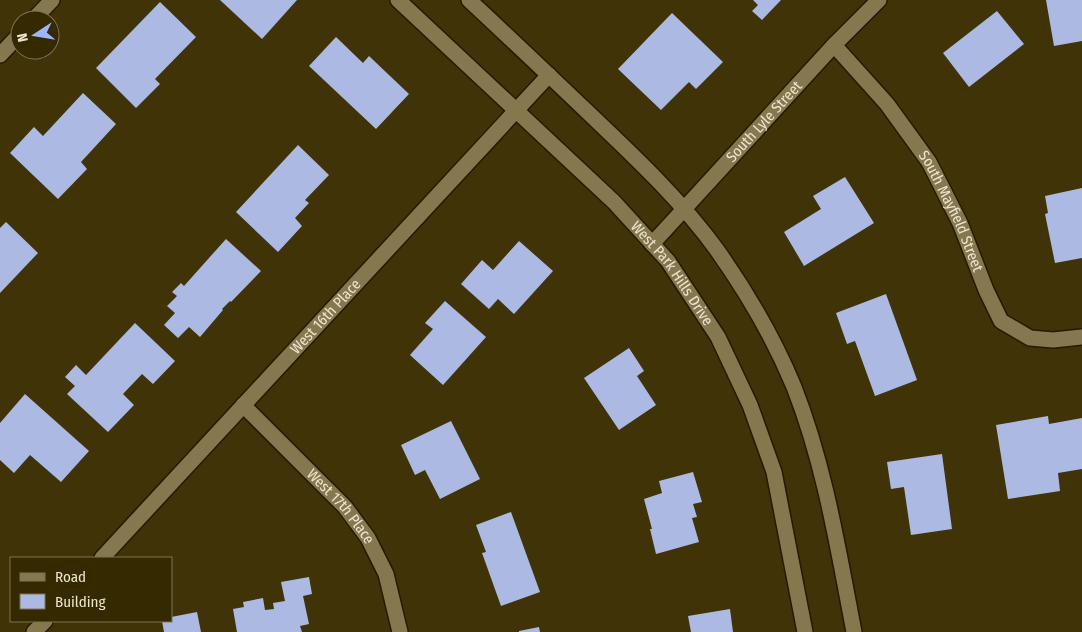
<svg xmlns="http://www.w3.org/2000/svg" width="1082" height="632" font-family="'Fira Sans Condensed',sans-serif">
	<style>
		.building { fill: #acbae3 }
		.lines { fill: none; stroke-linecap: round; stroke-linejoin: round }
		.minor-casing { stroke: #241b00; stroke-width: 18 }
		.minor { stroke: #86784e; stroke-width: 15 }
		.labels { text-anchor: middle; stroke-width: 5; stroke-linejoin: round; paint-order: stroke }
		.street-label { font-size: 15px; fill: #ece5cf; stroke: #352900 }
	</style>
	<rect width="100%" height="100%" fill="#403307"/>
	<!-- building -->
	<g class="building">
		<path d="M220,0H297L262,39Z"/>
		<path d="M753,0H781L762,20L752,11L758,5Z"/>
		<path d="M1046,0H1082V41L1054,46Z"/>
		<path d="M160,2L196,37L155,79L160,84L136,108L96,68Z"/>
		<path d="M997,11L1024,44L969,87L943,53Z"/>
		<path d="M672,13L723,62L696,89L689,82L661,110L618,69Z"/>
		<path d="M336,37L363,63L369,56L409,94L376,129L309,66Z"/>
		<path d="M83,93L116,124L81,162L87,169L58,199L10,153L34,127L43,136Z"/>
		<path d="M298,145L329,175L305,200L309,203L295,218L302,226L278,252L236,212Z"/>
		<path d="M845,177L874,223L804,266L784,232L821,209L813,196Z"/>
		<path d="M1082,188V258L1055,263L1045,214L1048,213L1045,196Z"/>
		<path d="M6,222L38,253L0,293V228Z"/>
		<path d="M226,239L261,271L231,302L230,301L222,309L223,310L200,337L189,327L178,338L164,325L175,313L167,306L177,296L172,292L181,283L184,286Z"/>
		<path d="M519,241L553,271L514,314L498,299L489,309L461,284L482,260L493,270Z"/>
		<path d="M886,294L917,380L875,396L855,341L847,344L836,313Z"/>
		<path d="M445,301L486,337L443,385L410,355L433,329L425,323Z"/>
		<path d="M135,323L175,361L153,384L142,374L123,394L134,405L108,432L67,394L75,386L65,377L76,365L86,375Z"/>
		<path d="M629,348L644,371L637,376L656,405L619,430L584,378Z"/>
		<path d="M25,394L89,451L61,482L30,455L14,473L0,460V423Z"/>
		<path d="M1048,416L1049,424L1082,418V469L1058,473L1060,491L1008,499L996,425Z"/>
		<path d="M451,421L480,479L440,499L425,470L415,475L401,445Z"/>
		<path d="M942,454L952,529L911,535L904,487L891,489L887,462Z"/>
		<path d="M693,472L702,502L693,504L697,517L692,518L699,542L656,554L650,529H652L644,499L662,493L659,481Z"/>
		<path d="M511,512L540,592L501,606L482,553L486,552L476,525Z"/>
		<path d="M309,577L312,594L303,596L309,624L300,626L302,632H237L233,609L244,607L243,602L263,598L265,610L274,609L273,603L285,601L281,582Z"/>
		<path d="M730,609L733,632H691L688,616Z"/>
		<path d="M197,612L201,632H164L162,621H171V617Z"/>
		<path d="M539,627L540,632H519V631Z"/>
	</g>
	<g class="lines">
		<!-- minor casing -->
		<g class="minor-casing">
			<g id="minor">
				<path id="s1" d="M398,0L614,202L668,261L718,337L750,405L774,472L805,632"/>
				<path d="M469,0C512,40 555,81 597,121C639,161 683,203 717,250C746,291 775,341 794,387C825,466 838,549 854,632"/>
				<path d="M33,20L52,0"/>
				<path id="s2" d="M834,45L887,104L929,162L960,223L986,290L1001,321L1030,338L1053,340L1082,337"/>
				<path d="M0,55L20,34"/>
				<path id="s3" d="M652,244L834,45L879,0"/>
				<path id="s4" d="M243,405L345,507L368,538L386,574L400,632"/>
				<path id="s5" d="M102,558L549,75"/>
				<path d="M34,632L45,621"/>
			</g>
		</g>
		<!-- minor -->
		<use href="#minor" class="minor"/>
	</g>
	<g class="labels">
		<!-- street labels -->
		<g class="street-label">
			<text dy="5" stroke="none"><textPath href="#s3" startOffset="166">South Lyle Street</textPath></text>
			<text dy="5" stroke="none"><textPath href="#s2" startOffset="205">South Mayfield Street</textPath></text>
			<text dy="5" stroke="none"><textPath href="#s1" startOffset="388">West Park Hills Drive</textPath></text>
			<text dy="5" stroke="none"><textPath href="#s5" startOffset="329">West 16th Place</textPath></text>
			<text dy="5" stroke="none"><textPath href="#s4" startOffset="141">West 17th Place</textPath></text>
		</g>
	</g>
	<!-- legend -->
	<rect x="10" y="557" width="162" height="65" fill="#352900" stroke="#7e7453"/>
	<rect x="20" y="573" width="25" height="8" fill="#86784e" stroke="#7e7453"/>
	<text x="55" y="582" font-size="15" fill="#ece5cf">Road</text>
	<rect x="20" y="594" width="25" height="15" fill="#acbae3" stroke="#7e7453"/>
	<text x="55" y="607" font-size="15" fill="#ece5cf">Building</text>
	<!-- north arrow -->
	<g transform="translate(35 35) rotate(258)"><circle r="24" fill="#352900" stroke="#7e7453"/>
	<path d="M0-4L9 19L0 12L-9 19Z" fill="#9eb4fd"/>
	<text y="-8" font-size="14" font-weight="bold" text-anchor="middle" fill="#ece5cf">N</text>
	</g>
</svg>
